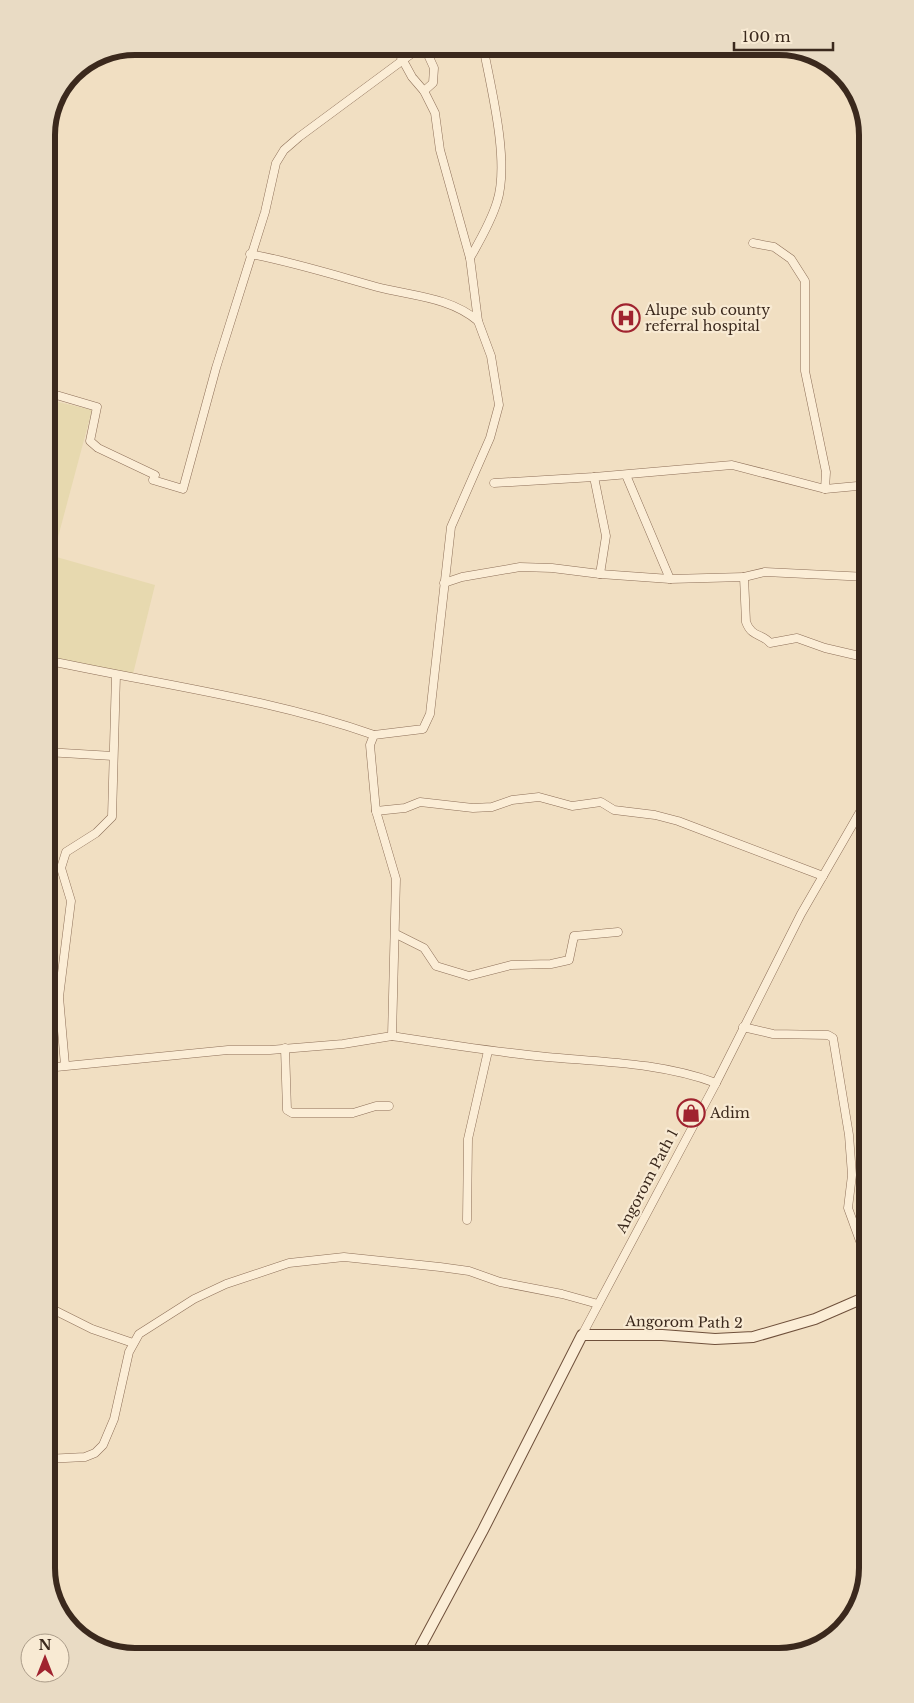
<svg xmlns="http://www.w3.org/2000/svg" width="914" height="1703" font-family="'Libre Baskerville',serif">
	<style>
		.farmland { fill: #e7d9af }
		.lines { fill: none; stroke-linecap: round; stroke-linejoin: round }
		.street-casing { stroke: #8d6f58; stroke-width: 9 }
		.secondary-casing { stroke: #6f503b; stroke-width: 12 }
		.street { stroke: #fbedd6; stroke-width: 8 }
		.secondary { stroke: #fbedd6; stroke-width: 10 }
		.labels { text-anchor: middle; stroke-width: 4.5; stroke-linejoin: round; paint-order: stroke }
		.poi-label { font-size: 14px; fill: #3b291d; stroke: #f8ead3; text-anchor: start }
		.street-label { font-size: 14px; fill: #3b291d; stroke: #f8ead3 }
		.rim { fill: none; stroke: #3b291d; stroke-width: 6 }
	</style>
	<rect width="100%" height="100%" fill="#f1dfc2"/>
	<!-- farmland -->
	<path class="farmland" d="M46,399L92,410L53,556L155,585L133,674L46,656Z"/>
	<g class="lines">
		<!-- street casing -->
		<g class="street-casing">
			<g id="street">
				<path d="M395,46L412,77L424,91L435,113L440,150L470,258L478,321L491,356L499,405L490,438L451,527L430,714L423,729L374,735L370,745L376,811L396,879L392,1036C444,1044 495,1052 547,1057C604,1062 662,1063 716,1083"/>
				<path d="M424,46L434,68L433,83L424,91"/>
				<path d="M753,243L774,247L791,259L805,281V371L826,472L825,489"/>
				<path d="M250,254C293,262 334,275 377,287C412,296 450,297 478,321"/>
				<path d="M470,258C480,240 491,222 497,202C510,162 491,88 483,46"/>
				<path d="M46,392L97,407L90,441L98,448L155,475L153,480L183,489L216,368L265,212L276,163L284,150L299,137L422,46"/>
				<path d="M626,475L670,579"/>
				<path d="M594,477L606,536L600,574"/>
				<path d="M494,483L594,477L732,465L825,489L868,485"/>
				<path d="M744,577L765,572L868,577"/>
				<path d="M444,583L462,577L520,567L552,568L600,574L670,579L744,577L746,622C752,638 762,633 770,643L797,638L825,648L868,658"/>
				<path d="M46,660C156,684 268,698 374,735"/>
				<path d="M46,752L113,756"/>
				<path d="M376,811L405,808L420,802L473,808L492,807L512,800L539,797L572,806L601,802L614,810L655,815L678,821L823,876"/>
				<path d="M396,934L424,948L436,966L469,976L511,965L551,964L569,960L574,936L618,932"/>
				<path d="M743,1027L773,1034L828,1035L833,1038L849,1135L852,1175L848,1208L868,1263"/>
				<path d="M285,1048L287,1110L292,1113H353L376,1106H389"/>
				<path d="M65,1065L59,997L71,901L61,868L66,852L96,833L112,817L116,675"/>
				<path d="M46,1068L228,1050H270L343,1044L392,1036"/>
				<path d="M467,1220L468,1139L488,1051"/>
				<path d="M46,1306L92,1329L133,1343"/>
				<path d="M582,1335L716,1083L801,914L868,798"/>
				<path d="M46,1459L85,1457L95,1453L103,1445L114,1419L129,1352L139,1334L194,1299L226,1284L289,1263L344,1257L440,1267L469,1271L500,1282L562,1294L598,1304"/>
			</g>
		</g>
		<!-- secondary casing -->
		<g class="secondary-casing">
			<path id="secondary" d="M415,1657L483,1530L582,1335H662L715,1339L753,1337L815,1319L868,1296"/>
		</g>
		<!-- street -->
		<use href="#street" class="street"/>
		<!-- secondary -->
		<use href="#secondary" class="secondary"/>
	</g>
	<!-- icons -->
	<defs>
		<g id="hospital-ring" transform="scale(1.4375)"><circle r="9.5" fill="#f8ead3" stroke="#a0232f" stroke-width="1.5"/><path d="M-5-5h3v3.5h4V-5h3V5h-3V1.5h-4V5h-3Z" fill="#a0232f"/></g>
		<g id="shop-ring" transform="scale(1.4375)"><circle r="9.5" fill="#f8ead3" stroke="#a0232f" stroke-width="1.5"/><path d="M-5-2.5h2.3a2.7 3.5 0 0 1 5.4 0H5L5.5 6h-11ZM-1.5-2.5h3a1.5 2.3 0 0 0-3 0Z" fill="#a0232f"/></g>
	</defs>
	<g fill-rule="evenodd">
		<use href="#hospital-ring" x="626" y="318"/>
		<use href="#shop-ring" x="691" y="1113"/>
	</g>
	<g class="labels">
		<!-- poi labels -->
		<g class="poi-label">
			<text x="645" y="315">Alupe sub county<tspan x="645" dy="16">referral hospital</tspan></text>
			<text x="710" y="1118">Adim</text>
		</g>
		<!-- street labels -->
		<g class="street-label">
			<text transform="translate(647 1181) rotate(-62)" y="5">Angorom Path 1</text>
			<text transform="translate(684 1322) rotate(1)" y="5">Angorom Path 2</text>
		</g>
	</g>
	<!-- crop -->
	<path d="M0 0H914V1703H0ZM135 55H779A80 80 0 0 1 859 135V1568A80 80 0 0 1 779 1648H135A80 80 0 0 1 55 1568V135A80 80 0 0 1 135 55Z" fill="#e9dbc4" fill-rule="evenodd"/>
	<path class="rim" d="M135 55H779A80 80 0 0 1 859 135V1568A80 80 0 0 1 779 1648H135A80 80 0 0 1 55 1568V135A80 80 0 0 1 135 55Z"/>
	<!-- north arrow -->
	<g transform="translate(45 1658)"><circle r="24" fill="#f8ead3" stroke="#ac9d8a"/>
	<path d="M0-4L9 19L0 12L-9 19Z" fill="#a0232f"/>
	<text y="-8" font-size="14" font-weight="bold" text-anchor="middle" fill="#3b291d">N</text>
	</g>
	<!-- scale -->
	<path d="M734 42v8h99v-8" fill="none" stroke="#3b291d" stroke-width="2.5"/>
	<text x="742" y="42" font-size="15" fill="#3b291d" stroke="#f8ead3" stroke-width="4" paint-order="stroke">100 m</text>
</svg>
